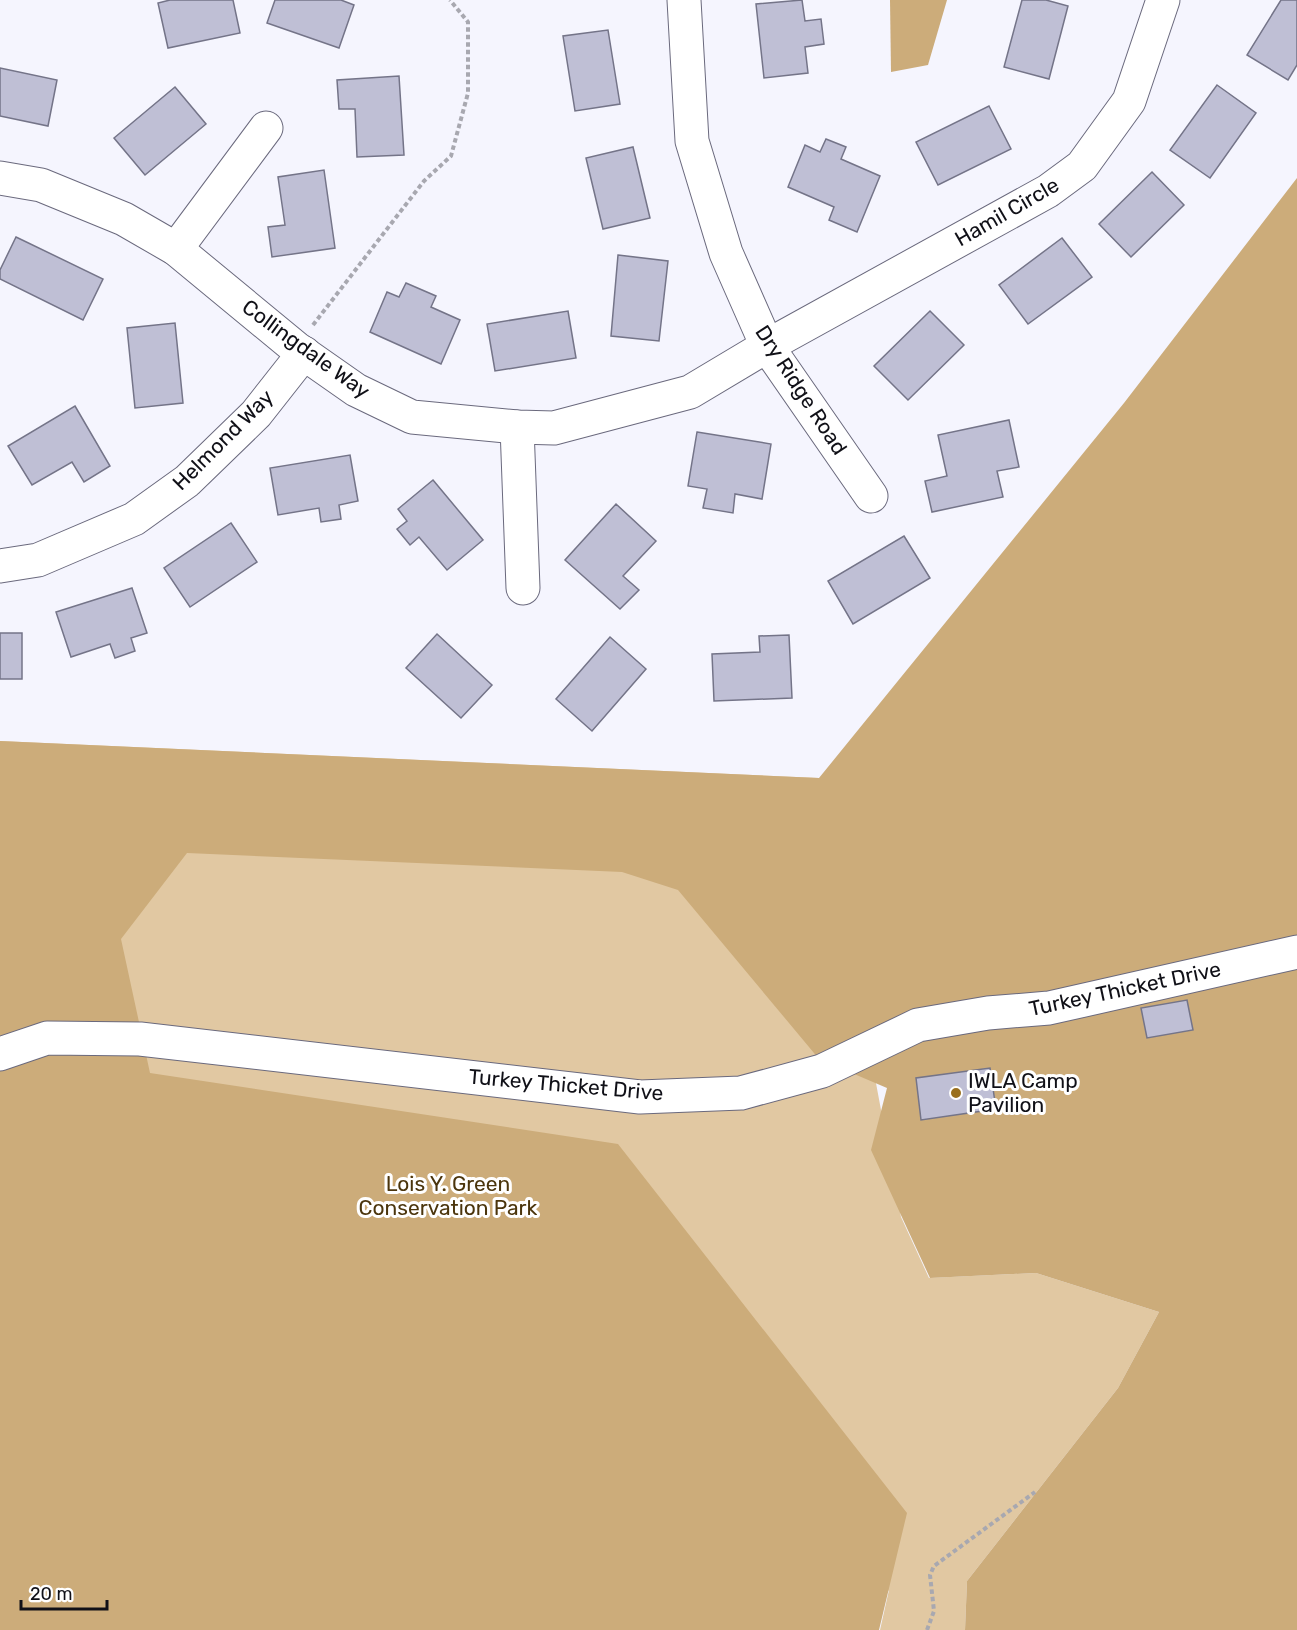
<svg xmlns="http://www.w3.org/2000/svg" width="1297" height="1630" font-family="Rubik,sans-serif">
	<style>
		.green { fill: #e1c8a2 }
		.forest { fill: #ccac7a }
		.building { fill: #bfbfd5; stroke: #747488; stroke-width: 1.5 }
		.lines { fill: none; stroke-linecap: round; stroke-linejoin: round }
		.minor-casing { stroke: #6a697d; stroke-width: 35 }
		.path { stroke: #a8a8b0; stroke-width: 4; stroke-dasharray: 4.5 3; stroke-linecap: butt }
		.minor { stroke: #fff; stroke-width: 33 }
		.poi-dot { fill: #9a6f1d; stroke: #fff; stroke-width: 2 }
		.labels { text-anchor: middle; stroke-width: 6; stroke-linejoin: round; paint-order: stroke }
		.street-label { font-size: 21px; fill: #101017; stroke: #fff }
		.poi-label { font-size: 21px; fill: #101017; stroke: #fff; text-anchor: start }
		.park-label { font-size: 21px; fill: #4b350c; stroke: #fff }
	</style>
	<rect width="100%" height="100%" fill="#f5f5fe"/>
	<!-- green -->
	<path class="green" d="M0,741L819,778L901,1217L929,1278L1036,1273L1159,1312L1118,1388L967,1581L965,1630H880L889,1590L853,1630H0Z"/>
	<!-- forest -->
	<g class="forest">
		<path d="M890,0H947L928,65L891,72Z"/>
		<path d="M1297,178V1630H965L967,1581L1118,1388L1159,1312L1036,1273L930,1278L871,1150L887,1088L819,1059L678,890L622,872L187,853L121,939L150,1073L618,1144L907,1513L879,1630H0V741L819,778L1124,403Z"/>
	</g>
	<!-- building -->
	<g class="building">
		<path d="M170,0H233L240,33L168,48L158,3Z"/>
		<path d="M275,0H341L354,5L339,48L267,23Z"/>
		<path d="M802,0L805,21L821,19L824,44L805,47L808,73L764,78L756,4Z"/>
		<path d="M1022,0H1046L1068,6L1049,79L1004,67Z"/>
		<path d="M1281,0H1297V65L1288,80L1247,55Z"/>
		<path d="M608,30L620,104L575,111L563,36Z"/>
		<path d="M0,68L57,80L48,126L0,116Z"/>
		<path d="M399,76L404,155L357,157L355,109H339L337,80Z"/>
		<path d="M1217,85L1256,113L1210,178L1170,150Z"/>
		<path d="M175,87L206,124L145,175L114,138Z"/>
		<path d="M989,106L1011,149L938,185L916,142Z"/>
		<path d="M826,139L846,147L841,159L880,176L857,232L829,220L834,207L788,187L805,145L820,152Z"/>
		<path d="M633,147L650,218L603,229L586,158Z"/>
		<path d="M324,170L335,248L272,257L268,227L285,225L278,177Z"/>
		<path d="M1152,172L1184,205L1131,257L1099,224Z"/>
		<path d="M16,237L103,279L83,320L0,279V270Z"/>
		<path d="M1062,238L1092,277L1028,324L999,285Z"/>
		<path d="M618,255L668,261L659,341L611,336Z"/>
		<path d="M406,283L436,296L431,307L460,320L441,364L370,332L387,292L399,297Z"/>
		<path d="M568,311L576,358L495,371L487,324Z"/>
		<path d="M930,311L964,345L908,400L874,366Z"/>
		<path d="M175,323L183,403L135,408L127,328Z"/>
		<path d="M75,406L110,466L84,482L72,462L32,485L8,446Z"/>
		<path d="M1009,420L1019,467L997,471L1003,497L932,512L925,481L947,476L938,435Z"/>
		<path d="M697,432L771,444L762,499L735,494L733,513L703,508L707,489L688,486Z"/>
		<path d="M350,455L358,501L339,505L341,519L321,522L319,508L278,515L270,468Z"/>
		<path d="M433,480L483,540L447,570L419,537L410,545L397,529L407,521L398,509Z"/>
		<path d="M616,504L656,541L623,576L639,590L620,609L565,560Z"/>
		<path d="M231,523L257,562L190,607L164,568Z"/>
		<path d="M904,536L930,578L853,624L828,581Z"/>
		<path d="M132,588L147,633L131,638L135,651L115,658L110,644L71,657L56,612Z"/>
		<rect x="0" y="633" width="22" height="46"/>
		<path d="M437,634L492,685L461,718L406,668Z"/>
		<path d="M789,635L792,698L714,701L712,654L760,652L759,636Z"/>
		<path d="M610,637L646,669L592,731L556,699Z"/>
		<path d="M1187,1000L1193,1030L1147,1038L1141,1008Z"/>
		<path d="M990,1068L996,1109L921,1120L916,1078Z"/>
	</g>
	<g class="lines">
		<!-- minor casing -->
		<g class="minor-casing">
			<g id="minor">
				<path d="M684,0L692,141L726,253L767,346L871,496"/>
				<path d="M0,178L41,185L124,219L176,249L296,348L356,390L412,417L517,427L554,428L690,392L767,346L1048,191L1082,166L1129,101L1163,0"/>
				<path d="M176,249L266,128"/>
				<path d="M517,427L523,588"/>
				<path d="M0,566L38,560L134,519L187,481L256,414L304,353"/>
				<path d="M0,1054L47,1038L140,1039L640,1097L741,1093L822,1071L918,1025L988,1013L1049,1008L1297,952"/>
			</g>
		</g>
		<!-- path -->
		<g class="path">
			<path d="M313,325L424,181L451,156L468,93V22L450,0"/>
			<path d="M927,1630L934,1611L930,1575L934,1566L1035,1492"/>
		</g>
		<!-- minor -->
		<use href="#minor" class="minor"/>
	</g>
	<!-- markers -->
	<circle class="poi-dot" cx="956" cy="1093" r="6"/>
	<g class="labels">
		<!-- street labels -->
		<g class="street-label">
			<text transform="translate(1007 212) rotate(-30)" y="7">Hamil Circle</text>
			<text transform="translate(306 349) rotate(36)" y="7">Collingdale Way</text>
			<text transform="translate(801 390) rotate(57)" y="7">Dry Ridge Road</text>
			<text transform="translate(223 440) rotate(-45)" y="7">Helmond Way</text>
			<text transform="translate(1125 989) rotate(-12)" y="7">Turkey Thicket Drive</text>
			<text transform="translate(566 1085) rotate(5)" y="7">Turkey Thicket Drive</text>
		</g>
		<!-- poi labels -->
		<g class="poi-label">
			<text x="968" y="1088">IWLA Camp<tspan x="968" dy="24">Pavilion</tspan></text>
		</g>
		<!-- park labels -->
		<g class="park-label">
			<text x="448" y="1191">Lois Y. Green<tspan x="448" dy="24">Conservation Park</tspan></text>
		</g>
	</g>
	<!-- scale -->
	<path d="M21 1600v9h86v-9" fill="none" stroke="#101017" stroke-width="3"/>
	<text x="30" y="1600" font-size="18" fill="#101017" stroke="#ffffff" stroke-width="4.5" paint-order="stroke">20 m</text>
</svg>
